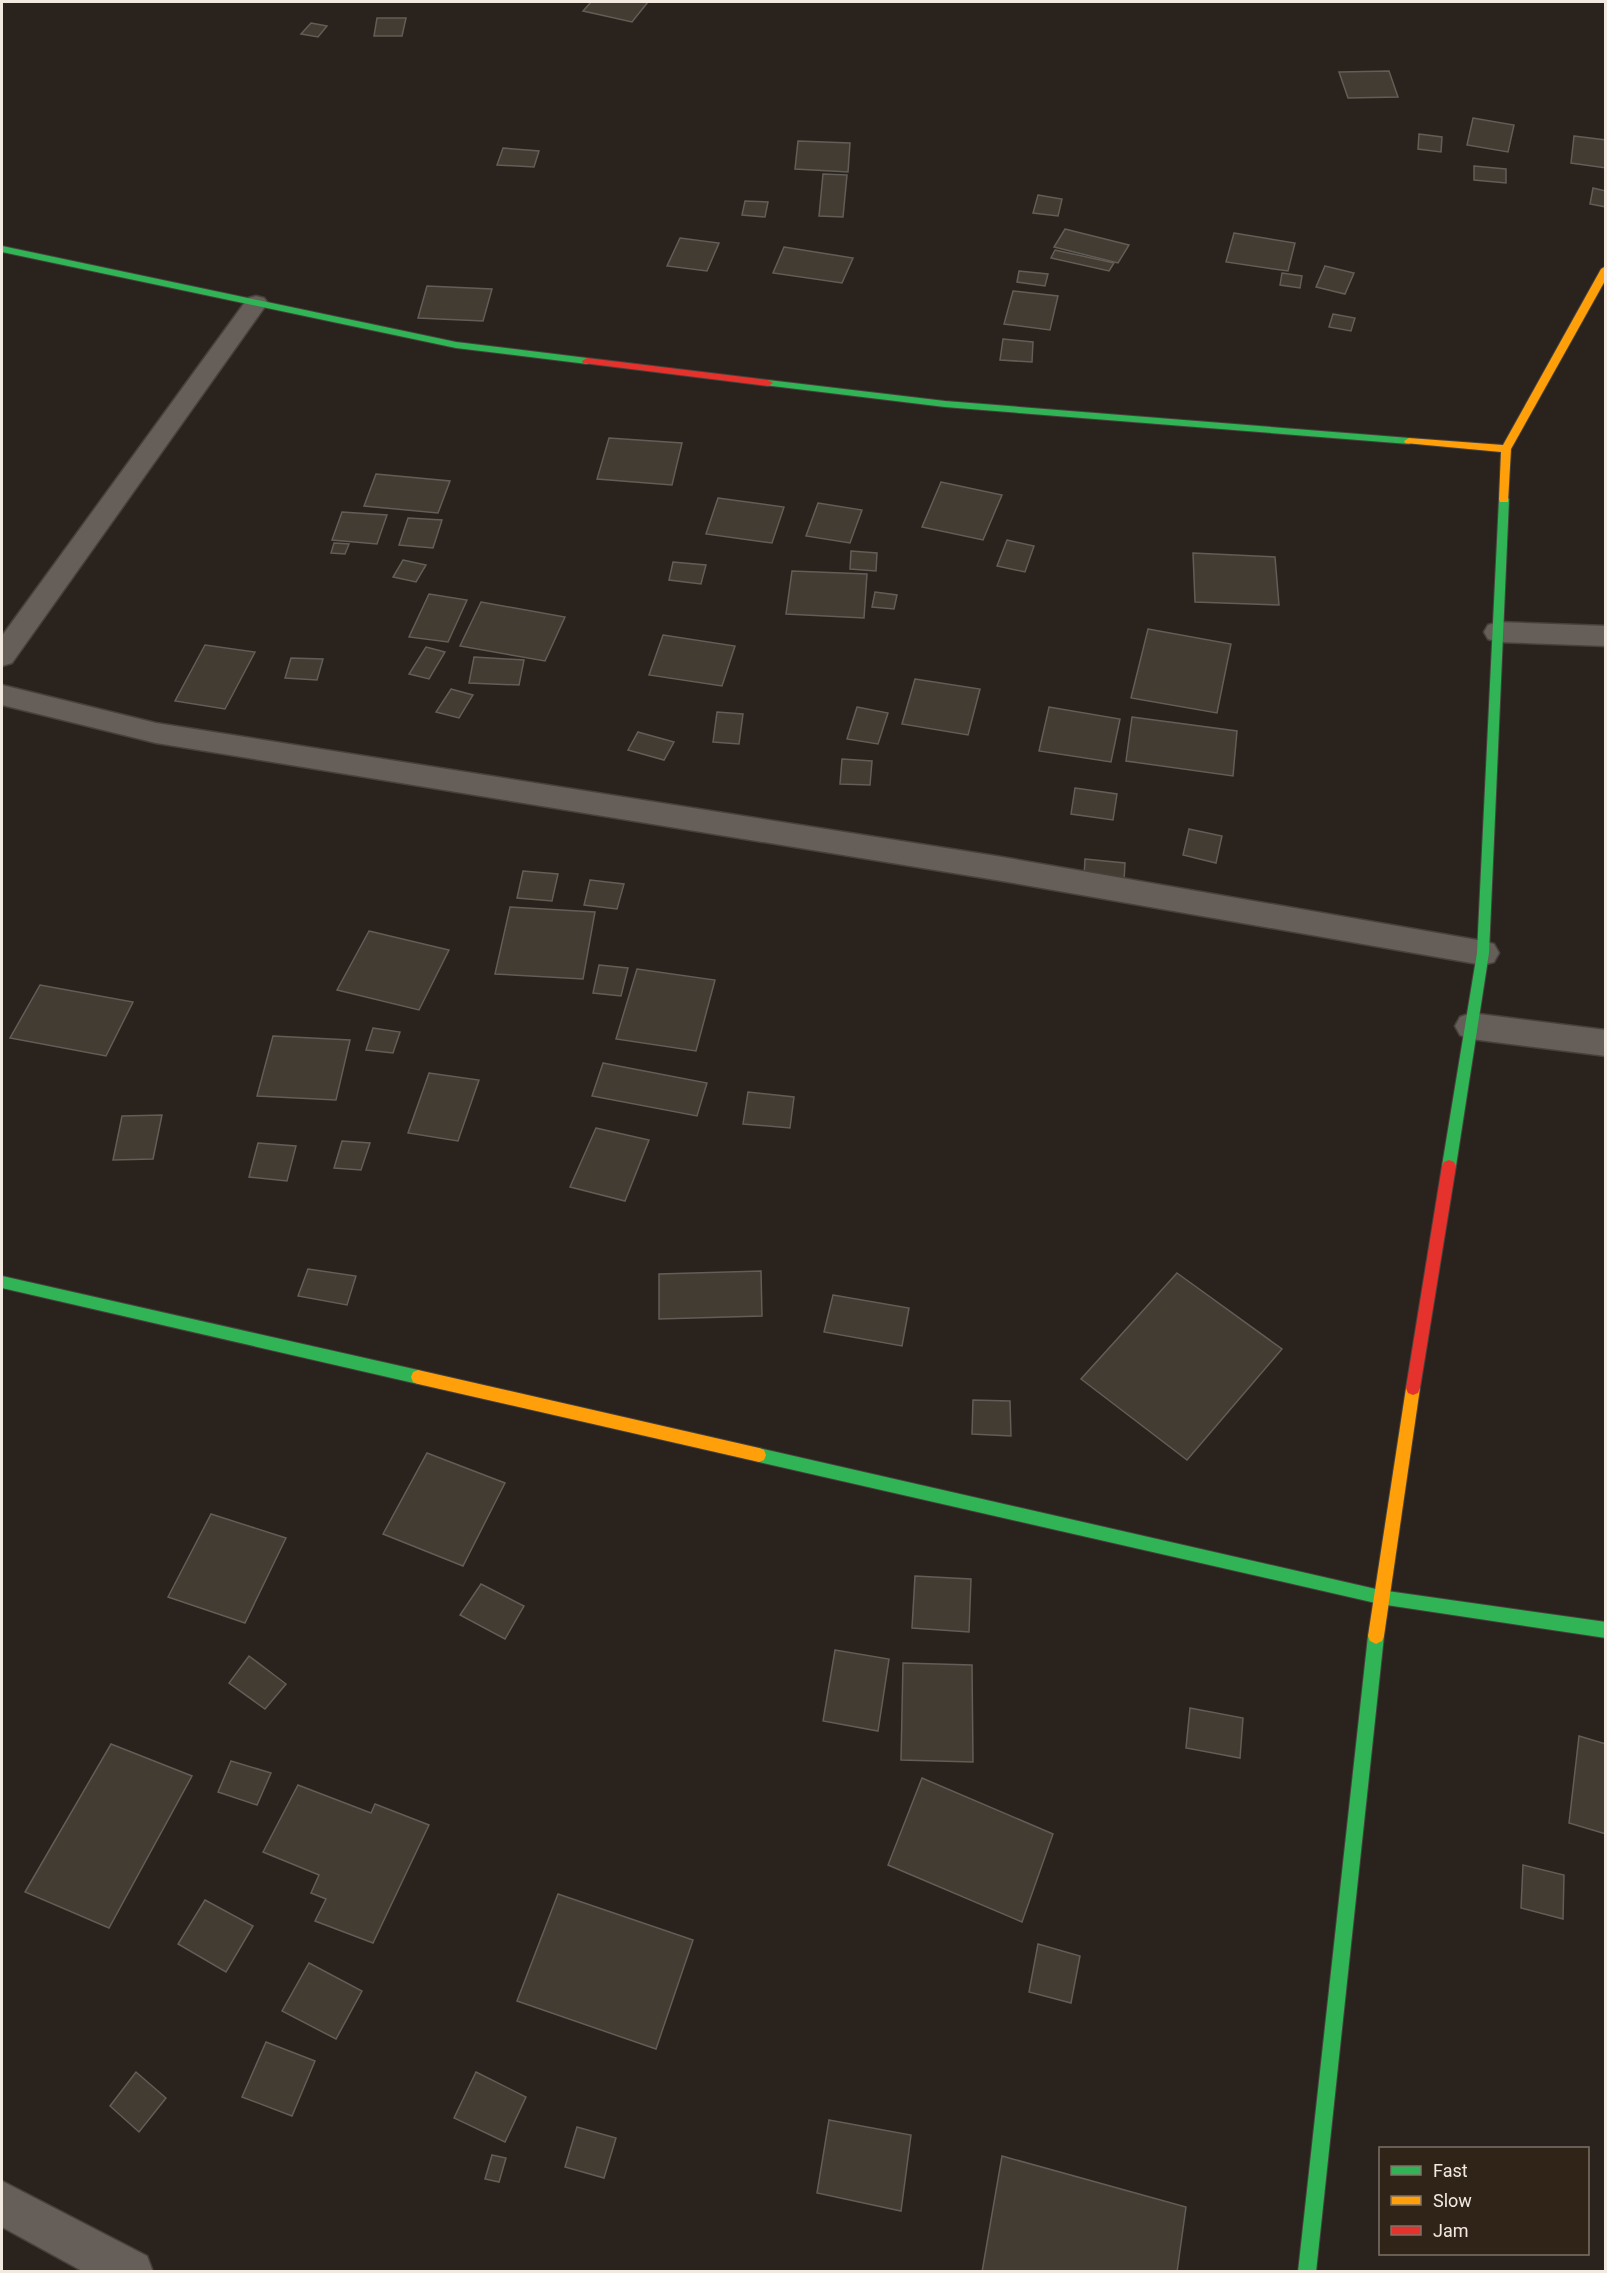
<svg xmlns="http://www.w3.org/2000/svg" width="1607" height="2273" font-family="Roboto,sans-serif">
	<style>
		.building { fill: #423c33; stroke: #625d56; stroke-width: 1.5 }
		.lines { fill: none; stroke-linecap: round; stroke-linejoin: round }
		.street-casing { stroke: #47413c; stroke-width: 3 }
		.fast-casing { stroke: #47413c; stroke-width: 2 }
		.slow-casing { stroke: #47413c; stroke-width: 2 }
		.jam-casing { stroke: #47413c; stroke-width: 2 }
		.street { fill: #655e59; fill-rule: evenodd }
		.fast { fill: #30b455; fill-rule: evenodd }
		.slow { fill: #ff9f0a; fill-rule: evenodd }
		.jam { fill: #e5322d; fill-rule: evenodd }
	</style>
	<rect width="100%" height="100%" fill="#2a231d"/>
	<!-- building -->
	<g class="building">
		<path d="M591,2H648L632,22L583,11Z"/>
		<path d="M377,18H406L402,36H374Z"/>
		<path d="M311,23L327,26L318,37L301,34Z"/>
		<path d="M1389,71L1398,97L1348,98L1339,72Z"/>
		<path d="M1473,118L1514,125L1508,152L1467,145Z"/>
		<path d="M1419,134L1442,137L1441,152L1418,149Z"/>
		<path d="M1574,136L1606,140V168L1571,163Z"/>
		<path d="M798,141L850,143L848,172L795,169Z"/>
		<path d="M503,148L539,151L534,167L497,165Z"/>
		<path d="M1474,166L1506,169V183L1474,180Z"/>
		<path d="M823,174L847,175L843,217L819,216Z"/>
		<path d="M1593,188L1606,191V207L1590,204Z"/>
		<path d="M1038,195L1062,199L1058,216L1033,213Z"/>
		<path d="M745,201L768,202L765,217L742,215Z"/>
		<path d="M1065,229L1129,245L1118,263L1054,247Z"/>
		<path d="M1234,233L1295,243L1288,271L1226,262Z"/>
		<path d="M680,238L719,243L707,271L667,266Z"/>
		<path d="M784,247L853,258L842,283L773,273Z"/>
		<path d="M1055,250L1114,263L1109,271L1051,258Z"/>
		<path d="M1325,266L1354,273L1345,294L1316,287Z"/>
		<path d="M1019,271L1048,274L1045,286L1017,282Z"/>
		<path d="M1282,273L1302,276L1300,288L1280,285Z"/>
		<path d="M427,286L492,289L483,321L418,318Z"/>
		<path d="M1013,291L1058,296L1050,330L1004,324Z"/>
		<path d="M1333,314L1355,318L1351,331L1329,327Z"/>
		<path d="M1003,339L1033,342L1032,362L1000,360Z"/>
		<path d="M609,438L682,443L672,485L597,479Z"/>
		<path d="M376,474L450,481L438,513L364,506Z"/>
		<path d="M941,482L1002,495L983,540L922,527Z"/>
		<path d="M718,498L784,507L772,543L706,534Z"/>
		<path d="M818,503L862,510L850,543L806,536Z"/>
		<path d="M342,512L387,515L377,544L332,540Z"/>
		<path d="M408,518L442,520L433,548L399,545Z"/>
		<path d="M1007,540L1034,546L1025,572L997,566Z"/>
		<path d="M334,543L349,544L345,554L331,553Z"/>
		<path d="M851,551L877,553L876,571L850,569Z"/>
		<path d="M1193,553L1275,557L1279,605L1195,602Z"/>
		<path d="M403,560L426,565L416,582L393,577Z"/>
		<path d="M673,562L706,565L701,584L669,580Z"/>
		<path d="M792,571L867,574L864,618L786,614Z"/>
		<path d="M875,592L897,595L894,609L872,607Z"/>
		<path d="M429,594L467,600L448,642L409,637Z"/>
		<path d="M481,602L565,617L545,661L460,646Z"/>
		<path d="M1148,629L1231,644L1217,713L1131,698Z"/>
		<path d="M663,635L735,646L722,686L649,675Z"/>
		<path d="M205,645L255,652L225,709L175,701Z"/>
		<path d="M426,647L445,652L429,679L409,674Z"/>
		<path d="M474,657L524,660L519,685L469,683Z"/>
		<path d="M291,658L323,659L317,680L285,678Z"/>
		<path d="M915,679L980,689L968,735L902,724Z"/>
		<path d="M451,689L473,695L459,718L436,712Z"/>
		<path d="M857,707L888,713L878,744L847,739Z"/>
		<path d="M1049,707L1120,719L1111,762L1039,751Z"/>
		<path d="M717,712L743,714L739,744L713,742Z"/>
		<path d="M1132,717L1237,731L1233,776L1126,761Z"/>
		<path d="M638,732L674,742L664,760L628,750Z"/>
		<path d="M842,759L872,761L870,785L840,784Z"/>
		<path d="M1075,788L1117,794L1113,820L1071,814Z"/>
		<path d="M1189,829L1222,836L1216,863L1183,855Z"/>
		<path d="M1085,859L1125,863L1124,881L1084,877Z"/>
		<path d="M523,871L558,874L552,901L517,898Z"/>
		<path d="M590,880L624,884L617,909L584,905Z"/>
		<path d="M510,907L595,912L583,979L495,974Z"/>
		<path d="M369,931L449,950L419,1010L337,990Z"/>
		<path d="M599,965L628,968L621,996L593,993Z"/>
		<path d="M637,969L715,980L696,1051L616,1039Z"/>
		<path d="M40,985L133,1002L106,1056L10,1038Z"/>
		<path d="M373,1028L400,1032L393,1053L366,1050Z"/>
		<path d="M273,1036L350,1040L336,1100L257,1096Z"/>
		<path d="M603,1063L707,1083L697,1116L592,1096Z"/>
		<path d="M429,1073L479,1080L458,1141L408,1133Z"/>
		<path d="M748,1092L794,1097L790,1128L743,1124Z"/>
		<path d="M162,1115L153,1159L113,1160L122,1116Z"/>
		<path d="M596,1128L649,1140L625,1201L570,1187Z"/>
		<path d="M342,1141L370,1143L361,1170L334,1168Z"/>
		<path d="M258,1143L296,1146L287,1181L249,1177Z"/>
		<path d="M308,1269L356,1276L347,1305L298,1296Z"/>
		<path d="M761,1271L762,1316L659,1319V1274Z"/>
		<path d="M1177,1273L1282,1349L1187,1460L1081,1379Z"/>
		<path d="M833,1295L909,1308L902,1346L824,1332Z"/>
		<path d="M973,1400L1010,1401L1011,1436L972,1434Z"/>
		<path d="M427,1453L505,1483L463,1566L383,1534Z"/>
		<path d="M211,1514L286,1538L245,1623L168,1597Z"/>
		<path d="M915,1576L971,1579L969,1632L912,1628Z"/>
		<path d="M481,1584L524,1606L505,1639L460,1615Z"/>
		<path d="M835,1650L889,1659L878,1731L823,1721Z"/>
		<path d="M249,1656L286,1684L265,1709L229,1683Z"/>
		<path d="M903,1663L972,1665L973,1762L901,1760Z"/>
		<path d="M1190,1708L1243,1718L1240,1758L1186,1748Z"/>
		<path d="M1579,1736L1606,1744V1834L1569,1823Z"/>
		<path d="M111,1744L192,1776L109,1928L25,1892Z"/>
		<path d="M231,1761L271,1773L257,1805L218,1792Z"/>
		<path d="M922,1778L1053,1834L1022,1922L888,1865Z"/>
		<path d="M298,1785L371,1813L375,1804L429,1825L373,1943L315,1921L326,1899L311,1893L319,1875L263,1852Z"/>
		<path d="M1523,1865L1564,1875L1563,1919L1521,1908Z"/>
		<path d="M558,1894L693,1940L656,2049L517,2001Z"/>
		<path d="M205,1900L253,1926L226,1972L178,1944Z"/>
		<path d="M1038,1944L1080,1956L1071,2003L1029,1992Z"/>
		<path d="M309,1963L362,1991L336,2039L282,2011Z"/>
		<path d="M266,2042L315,2061L292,2116L242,2097Z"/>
		<path d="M136,2072L166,2098L139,2132L110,2106Z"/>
		<path d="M476,2072L526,2097L505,2142L454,2118Z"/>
		<path d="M829,2120L911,2135L901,2211L817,2193Z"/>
		<path d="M577,2127L616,2138L604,2178L565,2167Z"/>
		<path d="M492,2155L506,2158L499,2182L485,2179Z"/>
		<path d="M1002,2156L1186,2207L1177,2272H982Z"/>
	</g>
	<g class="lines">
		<!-- street casing -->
		<g class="street-casing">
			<g id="street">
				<path d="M256,296L264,298L268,303L264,308L12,663L2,666V636L248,298Z"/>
				<path d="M1498,622L1606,626V646L1498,642L1488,639L1484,632L1488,625Z"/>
				<path d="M2,685L156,723L996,856L1483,941L1494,944L1499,953L1494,962L1483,965L996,880L156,743L2,705Z"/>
				<path d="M1471,1013L1606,1030V1056L1471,1039L1460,1035L1455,1026L1460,1017Z"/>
				<path d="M2,2181L147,2256L153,2272H84L2,2227Z"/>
			</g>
		</g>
		<!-- fast casing -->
		<g class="fast-casing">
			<g id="fast">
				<path d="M2,246L456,342L587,358L592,361L587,364L456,348L2,252Z"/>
				<path d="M768,380L945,401L1409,438L1414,441L1409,444L945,407L764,385L763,383Z"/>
				<path d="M1504,495L1509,499L1489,953L1456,1166L1454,1170L1449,1172L1444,1170L1442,1166L1477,953L1499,499Z"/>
				<path d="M2,1276L418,1370L423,1372L425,1377L423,1382L418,1384L2,1288Z"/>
				<path d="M759,1448L1380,1590L1606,1622V1638L1380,1604L759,1462L754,1460L752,1455L754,1450Z"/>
				<path d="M1376,1628L1382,1631L1384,1636L1316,2272H1298L1368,1636L1370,1631Z"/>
			</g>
		</g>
		<!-- slow casing -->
		<g class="slow-casing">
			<g id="slow">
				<path d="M1606,266V279L1511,449L1508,502H1500L1499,499L1501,452L1405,443L1404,441L1409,438L1503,445L1601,269Z"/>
				<path d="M418,1370L759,1448L764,1450L766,1455L764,1460L759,1462L418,1384L413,1382L411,1377L413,1372Z"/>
				<path d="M1413,1381L1418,1383L1420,1388L1384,1636L1382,1641L1376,1644L1370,1641L1368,1636L1406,1388L1408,1383Z"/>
			</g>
		</g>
		<!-- jam casing -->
		<g class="jam-casing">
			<g id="jam">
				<path d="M587,358L768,380L773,383L768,386L583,363L582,361Z"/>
				<path d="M1449,1160L1454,1162L1456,1166L1420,1388L1418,1393L1413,1395L1408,1393L1406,1388L1442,1166L1444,1162Z"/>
			</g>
		</g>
		<!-- street -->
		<use href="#street" class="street"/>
		<!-- fast -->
		<use href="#fast" class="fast"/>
		<!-- slow -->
		<use href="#slow" class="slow"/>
		<!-- jam -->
		<use href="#jam" class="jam"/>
	</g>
	<!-- border -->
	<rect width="1607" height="2273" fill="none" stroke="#f2eae1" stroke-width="6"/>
	<!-- legend -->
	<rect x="1379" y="2147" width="210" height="108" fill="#302317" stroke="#7e7368" stroke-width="1.5"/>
	<rect x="1391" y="2166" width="30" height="9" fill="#30b455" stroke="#7e7368" stroke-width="1.5"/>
	<text x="1433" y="2177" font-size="18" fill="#f2eae1">Fast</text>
	<rect x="1391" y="2196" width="30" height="9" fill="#ff9f0a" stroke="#7e7368" stroke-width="1.5"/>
	<text x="1433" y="2207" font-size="18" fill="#f2eae1">Slow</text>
	<rect x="1391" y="2226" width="30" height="9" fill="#e5322d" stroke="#7e7368" stroke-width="1.5"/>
	<text x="1433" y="2237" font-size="18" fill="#f2eae1">Jam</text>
</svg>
